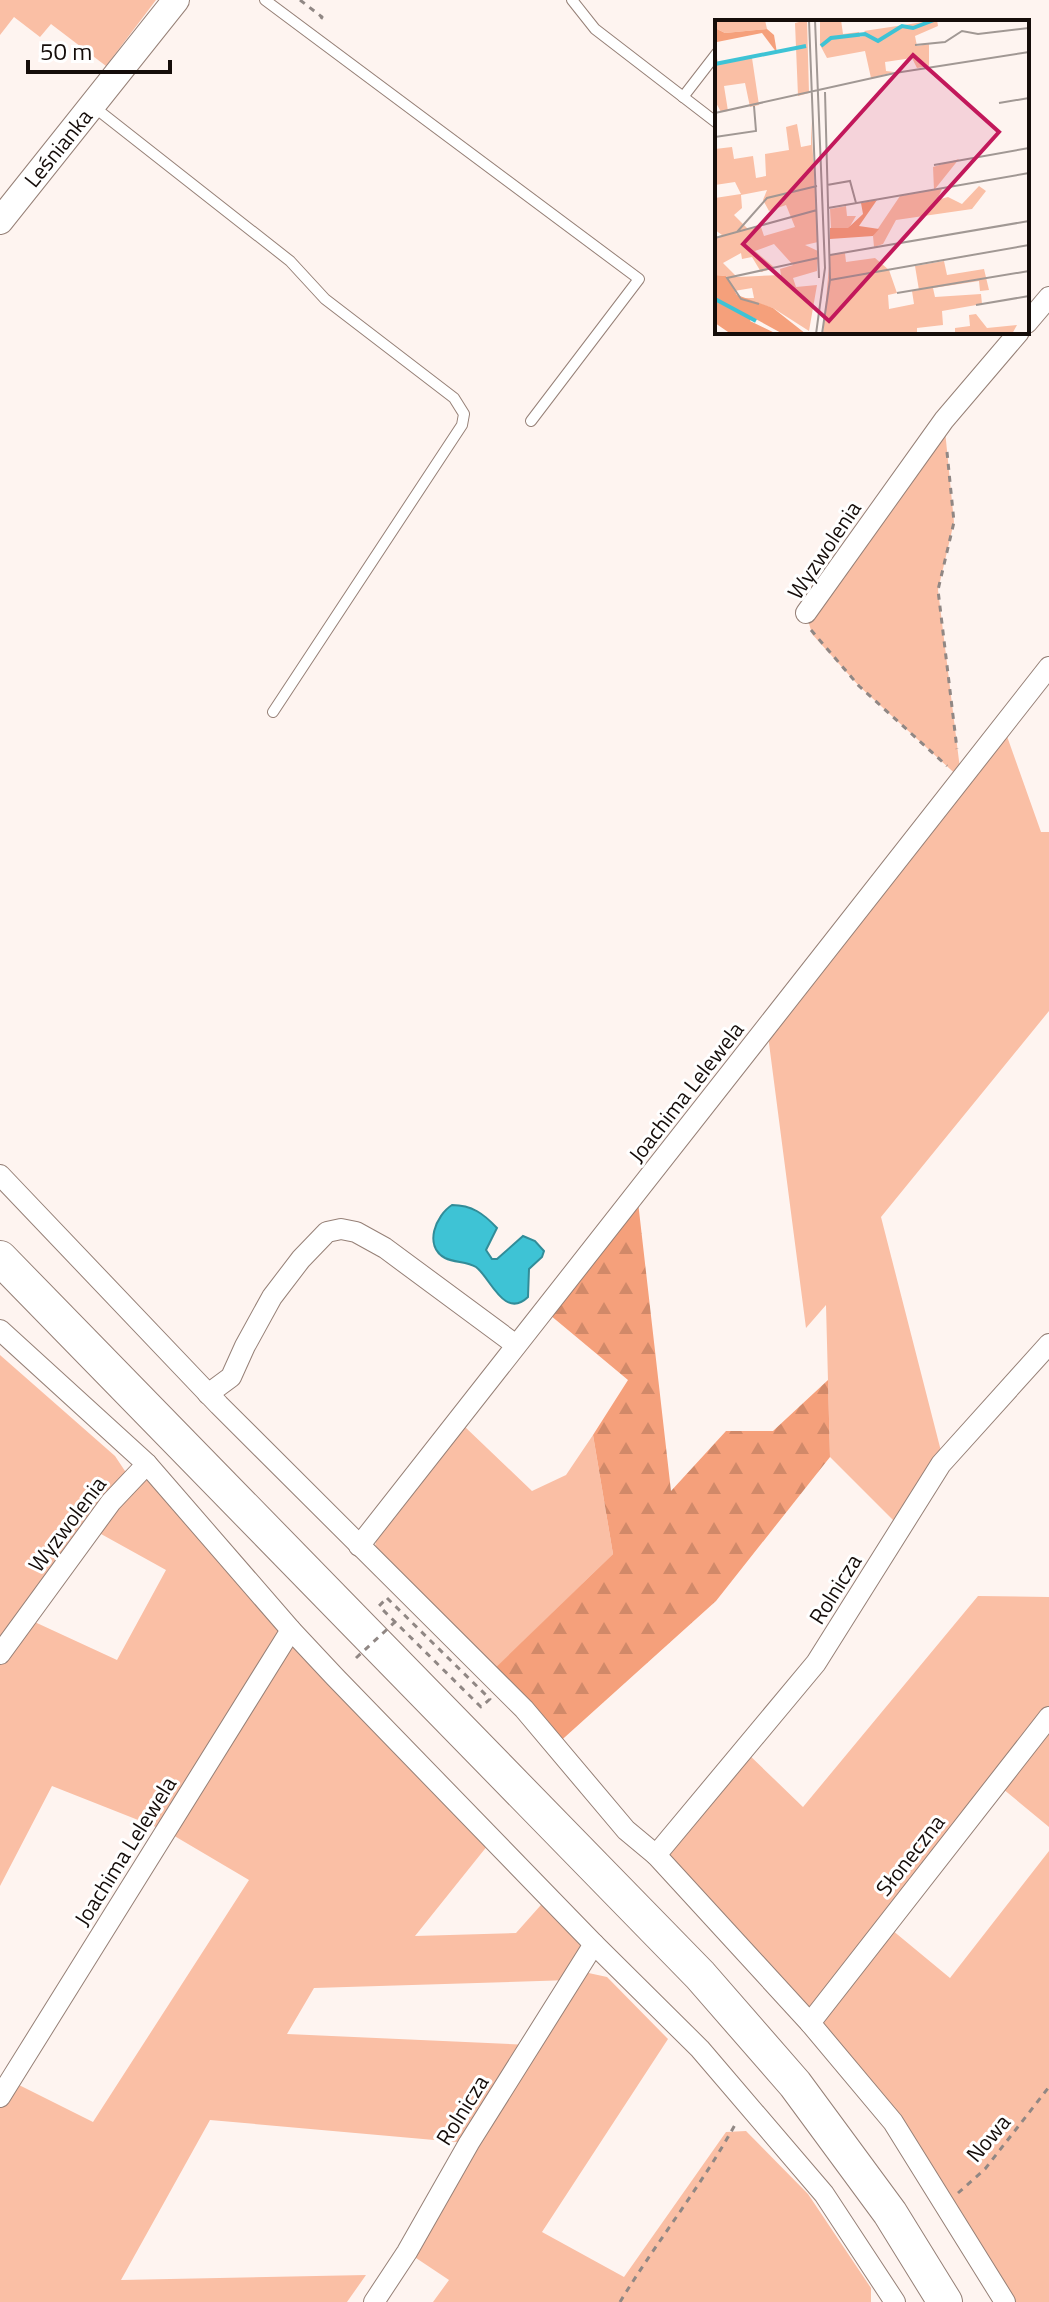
<svg xmlns="http://www.w3.org/2000/svg" width="1049" height="2302" font-family="'Titillium Web',sans-serif">
	<style>
		.green { fill: #fabfa5; fill-rule: evenodd }
		.forest { fill: url(#forest-firs) }
		.water { fill: #3ec3d5; stroke: #328c98; stroke-width: 2 }
		.lines { fill: none; stroke-linecap: round; stroke-linejoin: round }
		.service-casing { stroke: #968077; stroke-width: 12 }
		.minor-casing { stroke: #968077; stroke-width: 22 }
		.tertiary-casing { stroke: #968077; stroke-width: 28 }
		.trunk-casing { stroke: #968077; stroke-width: 36 }
		.path { stroke: #908784; stroke-width: 3; stroke-dasharray: 6 6; stroke-linecap: butt }
		.service { stroke: #fff; stroke-width: 10 }
		.minor { stroke: #fff; stroke-width: 20 }
		.tertiary { stroke: #fff; stroke-width: 26 }
		.trunk { stroke: #fff; stroke-width: 34 }
		.path-bridge { stroke: #908784; stroke-width: 3; stroke-dasharray: 6 6; stroke-linecap: butt }
		.labels { text-anchor: middle; stroke-width: 6; stroke-linejoin: round; paint-order: stroke }
		.street-label { font-size: 22px; fill: #150d0a; stroke: #fff }
		.inset-river { fill: none; stroke: #3ec3d5; stroke-width: 4 }
		.inset-road { fill: none; stroke: #a19894; stroke-width: 2 }
		.view { fill: #c2185b; fill-opacity: 0.15; stroke: #c2185b; stroke-width: 4 }
		.inset-edge { fill: none; stroke: #150d0a; stroke-width: 4 }
	</style>
	<defs>
		<pattern id="forest-firs" width="22" height="20" patternUnits="userSpaceOnUse" patternTransform="scale(2)"><rect width="22" height="20" fill="#f5a07b"/><path d="M5 1l3.5 6h-7zM16 11l3.5 6h-7z" fill="#d18969"/></pattern>
	</defs>
	<rect width="100%" height="100%" fill="#fef4f0"/>
	<!-- green -->
	<g class="green">
		<path d="M0,0H156L106,66L51,24L40,37L14,17L0,35Z"/>
		<path d="M944,420L954,522L938,590L961,777L1003,725L1041,832H1049V1011L881,1217L942,1455L901,1528L830,1457L826,1305L806,1328L767,1028L961,779L859,686L812,634L806,613Z"/>
		<path d="M0,1355L115,1456L127,1474L147,1464L492,1840L415,1936L516,1933L548,1897L594,1944L584,1972L607,1977L668,2039L542,2232L624,2277L726,2132L746,2131L808,2194L871,2288V2302H433L449,2280L407,2252L468,2143L210,2120L121,2280L366,2275L347,2302H0V2099L13,2082L93,2122L249,1880L166,1831L52,1786L0,1886ZM92,1529L166,1570L117,1660L26,1618ZM571,1980L531,2045L287,2034L314,1988Z"/>
		<path d="M464,1426L532,1491L566,1475L593,1435L613,1554L496,1668L375,1548L376,1539Z"/>
		<path d="M978,1596L1049,1597V1827L997,1784L886,1925L950,1978L1049,1851V2302H1005L893,2122L656,1855L744,1750L803,1807Z"/>
	</g>
	<!-- forest -->
	<path class="forest" d="M637,1193L671,1491L726,1431H773L828,1380L830,1457L716,1601L555,1746L489,1674L613,1554L593,1435L628,1380L544,1310Z"/>
	<!-- water -->
	<path class="water" d="M452,1205C472,1205 484,1214 497,1228L486,1250L492,1259H497L523,1236L535,1241L544,1251L542,1257L529,1269L528,1297C504,1320 490,1277 476,1267C467,1261 455,1263 445,1258C423,1246 436,1215 452,1205Z"/>
	<g class="lines">
		<!-- service casing -->
		<g class="service-casing">
			<g id="service">
				<path d="M265,0L639,279L531,421"/>
				<path d="M572,0L595,29L717,123"/>
				<path d="M683,97L717,53"/>
				<path d="M94,107L290,261L325,299L454,398L464,414L462,425L273,712"/>
			</g>
		</g>
		<!-- minor casing -->
		<g class="minor-casing">
			<g id="minor">
				<path d="M1027,323L1049,297"/>
				<path d="M806,613L944,420L1019,332"/>
				<path d="M0,1175L219,1405L524,1709L626,1830L656,1855L810,2023L893,2122L1005,2302"/>
				<path d="M0,1330L147,1464L291,1630L335,1677L594,1944L700,2049L824,2194L895,2302"/>
				<path d="M208,1394L231,1377L245,1346L272,1297L301,1259L327,1232L341,1229L356,1232L385,1248L516,1345"/>
				<path d="M359,1546L1049,667"/>
				<path d="M0,1654L111,1502L147,1464"/>
				<path d="M656,1855L816,1663L941,1464L1049,1344"/>
				<path d="M810,2023L1049,1717"/>
				<path d="M0,2097L291,1630"/>
				<path d="M374,2302L407,2252L469,2143L594,1944"/>
			</g>
		</g>
		<!-- tertiary casing -->
		<g class="tertiary-casing">
			<path id="tertiary" d="M0,221L176,0"/>
		</g>
		<!-- trunk casing -->
		<g class="trunk-casing">
			<path id="trunk" d="M0,1258L700,1975L795,2084L890,2213L945,2302"/>
		</g>
		<!-- path -->
		<g class="path">
			<path d="M300,0L322,17L319,22"/>
			<path d="M947,452L954,522L938,590L957,749"/>
			<path d="M811,630L859,686L947,766"/>
			<path d="M387,1598L490,1699L481,1707L379,1606Z"/>
			<path d="M958,2193L985,2169L1049,2087"/>
			<path d="M620,2302C657,2241 703,2184 737,2121"/>
		</g>
		<!-- service -->
		<use href="#service" class="service"/>
		<!-- minor -->
		<use href="#minor" class="minor"/>
		<!-- tertiary -->
		<use href="#tertiary" class="tertiary"/>
		<!-- trunk -->
		<use href="#trunk" class="trunk"/>
		<!-- path-bridge -->
		<path class="path-bridge" d="M356,1658L396,1621"/>
	</g>
	<g class="labels">
		<!-- street labels -->
		<g class="street-label">
			<text transform="translate(58 148) rotate(-51)" y="8">Leśnianka</text>
			<text transform="translate(824 550) rotate(-56)" y="8">Wyzwolenia</text>
			<text transform="translate(686 1092) rotate(-52)" y="8">Joachima Lelewela</text>
			<text transform="translate(67 1524) rotate(-53)" y="8">Wyzwolenia</text>
			<text transform="translate(835 1589) rotate(-58)" y="8">Rolnicza</text>
			<text transform="translate(125 1851) rotate(-58)" y="8">Joachima Lelewela</text>
			<text transform="translate(910 1855) rotate(-52)" y="8">Słoneczna</text>
			<text transform="translate(462 2110) rotate(-58)" y="8">Rolnicza</text>
			<text transform="translate(988 2138) rotate(-50)" y="8">Nowa</text>
		</g>
	</g>
	<!-- overview -->
	<g transform="translate(715 20)">
		<rect width="314" height="314" fill="#fef4f0"/>
		<path d="M0,0H50L52,9L10,13L0,8ZM92,0L94,73L83,76L80,3ZM105,0H126L128,14L144,12L145,17L153,15L149,11L222,0L223,6L200,16L202,26L214,24V46L202,48L197,38L170,42L171,51L179,52L156,58L150,31L112,38L105,25ZM0,32L3,42L37,38L44,85L35,87L30,63L9,66L13,91L6,92L0,81ZM96,101L103,222L90,225L103,231L102,251L78,258L81,267L102,265L94,311L58,288L24,278H39L37,268L19,271L11,256L0,255V217L7,215L0,210V178L26,174L20,162L0,165V129L17,127L19,139L38,136L41,158L51,156L50,134L74,130L71,107L82,104L86,127L96,125ZM52,170L48,180L54,191L71,185L80,207L49,216L46,207L33,209L19,195L27,188L26,175ZM59,224L78,245L65,249L66,255L22,257L8,243L26,233L27,239L37,237L46,252L60,248L40,231ZM244,139L220,169H227L222,180L233,177L247,184L264,166L271,171L257,189L181,200L168,224L159,227L158,216L185,176L219,170L218,147ZM131,186L132,196H141L134,208H116L115,189ZM130,233L131,242L160,238L174,250L182,273L173,275L174,289L199,284L197,271L204,270L200,246L229,241L232,255L269,249L274,270L265,271L264,261L218,268L220,277L266,274L267,284L227,291L228,305L202,308V314H108L115,235ZM261,294L272,308L302,305L297,314H240V308L255,306L254,295Z" fill="#fabfa5" fill-rule="evenodd"/>
		<path d="M0,8L10,13L52,9L59,15L62,33L47,13L2,22ZM162,180L144,206L164,209L158,216L115,219V208H133L148,194L146,183ZM0,255L11,256L22,275L58,288L91,314H68L37,297L35,301L62,314H16L0,303Z" fill="#f5a07b"/>
		<path class="inset-river" d="M106,26L116,18L150,14L163,21L187,6L198,8L219,0M0,44L91,26M0,279L41,301"/>
		<path class="inset-road" d="M94,0L104,258M100,0L110,248L101,314M200,25L230,22L247,11L263,14L314,8M284,83L314,78M0,93L180,53L314,32M0,117L41,111L39,86M219,145L314,128M112,165L135,161L141,183M113,188L314,153M22,212L52,178L102,166M0,218L102,190M115,235L314,201M115,260L314,225M182,273L314,251M44,284L26,279L12,258L103,238M261,285L314,276M107,314L115,260L110,72"/>
		<path class="view" d="M198,35L284,112L114,301L28,224Z"/>
		<rect width="314" height="314" class="inset-edge"/>
	</g>
	<!-- scale -->
	<path d="M28 60v12h142v-12" fill="none" stroke="#150d0a" stroke-width="4"/>
	<text x="40" y="60" font-size="24" fill="#150d0a" stroke="#ffffff" stroke-width="6" paint-order="stroke">50 m</text>
</svg>
